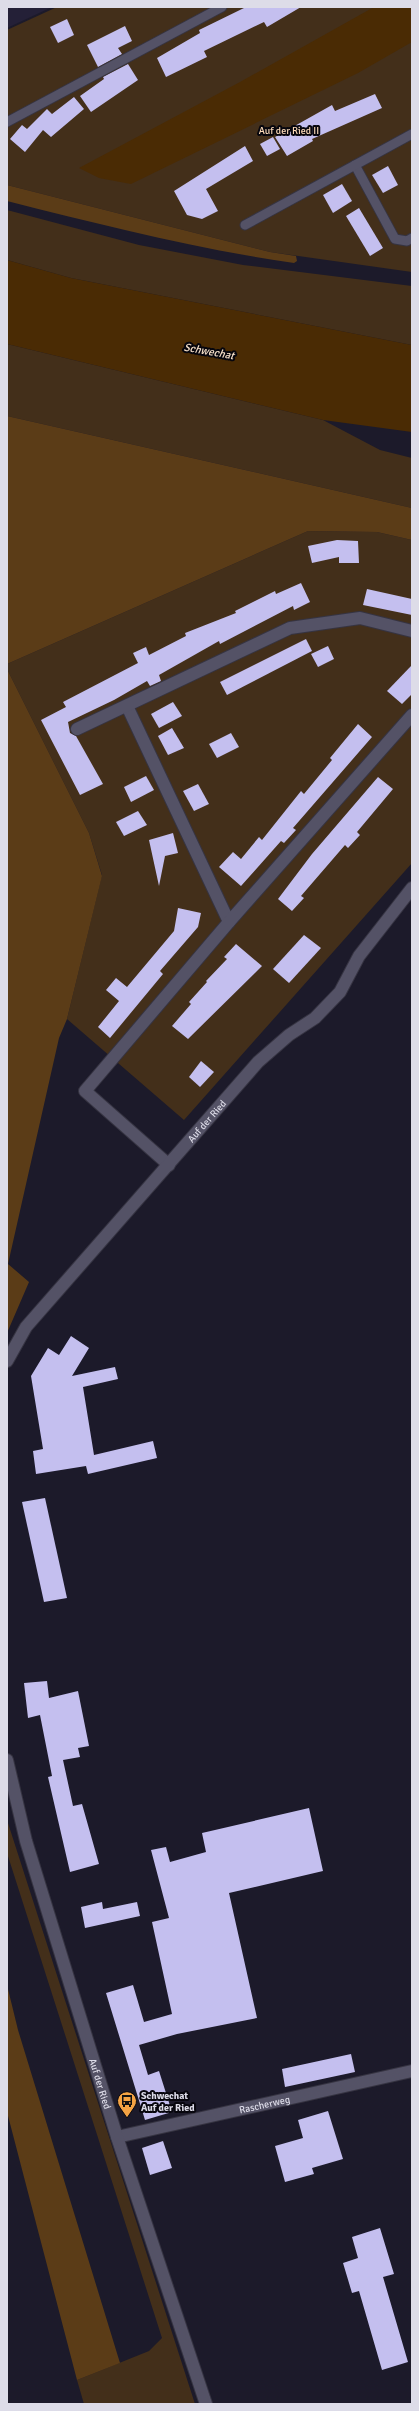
<svg xmlns="http://www.w3.org/2000/svg" width="419" height="2411" font-family="Signika,sans-serif">
	<style>
		.built { fill: #242037 }
		.green { fill: #432f1a }
		.forest { fill: #5b3c17 }
		.water { fill: #4a2b04 }
		.building { fill: #c4bfef }
		.lines { fill: none; stroke-linecap: round; stroke-linejoin: round }
		.lane-casing { stroke: #363442; stroke-width: 11 }
		.street-casing { stroke: #363442; stroke-width: 14 }
		.secondary-casing { stroke: #363442; stroke-width: 14 }
		.lane { stroke: #545266; stroke-width: 9 }
		.street { stroke: #545266; stroke-width: 12 }
		.secondary { stroke: #545266; stroke-width: 12 }
		.labels { text-anchor: middle; stroke-width: 4; stroke-linejoin: round; paint-order: stroke }
		.park-label { font-size: 10px; fill: #fddbb9; stroke: #07060d }
		.street-label { font-size: 10px; fill: #dddce8; stroke: #07060d }
		.poi-label { font-size: 10px; font-weight: bold; fill: #dddce8; stroke: #07060d; text-anchor: start }
		.water-label { font-size: 11px; font-style: italic; fill: #f6e0c9; stroke: #07060d }
	</style>
	<rect width="100%" height="100%" fill="#1c1a2a"/>
	<!-- built -->
	<path class="built" d="M7,7H52L7,28Z"/>
	<!-- green -->
	<g class="green">
		<path d="M57,7H412V272L270,252L7,185V30Z"/>
		<path d="M7,210L139,245L243,265L412,286V345L71,278L7,260Z"/>
		<path d="M7,344L323,420L380,450L412,458V508L7,416Z"/>
		<path d="M308,531L377,532L412,540V863L184,1120L67,1019L102,875L89,833L7,669V664Z"/>
		<path d="M7,1820L195,2404H84L77,2380L149,2351L162,2338L7,1853Z"/>
	</g>
	<!-- forest -->
	<g class="forest">
		<path d="M7,185L270,252L296,256L297,261L294,263C197,249 102,225 7,201Z"/>
		<path d="M7,416L412,508V540L377,532L308,531L7,664Z"/>
		<path d="M7,669L89,833L102,876L67,1019L59,1038L8,1264L29,1282L7,1333Z"/>
		<path d="M7,1985L18,2030L120,2363L77,2380L7,2112Z"/>
	</g>
	<!-- water -->
	<g class="water">
		<path d="M374,7H412V42L358,73L131,184L99,178L79,168L240,82Z"/>
		<path d="M7,260L71,278L412,345V432L323,420L7,344Z"/>
	</g>
	<!-- building -->
	<g class="building">
		<path d="M246,7H301L267,27L264,22L204,51L207,57L166,77L157,58L200,33L199,30Z"/>
		<path d="M67,19L74,35L58,43L50,27Z"/>
		<path d="M125,26L132,41L118,48L122,54L98,67L87,45Z"/>
		<path d="M128,64L138,80L91,112L80,96L104,79L103,77Z"/>
		<path d="M375,94L382,108L312,139L313,141L287,156L275,137L332,105L335,111Z"/>
		<path d="M74,97L84,109L51,137L43,130L25,152L10,139L22,125L27,129L47,109L52,114Z"/>
		<path d="M273,137L280,149L267,156L260,144Z"/>
		<path d="M245,146L253,161L206,189L218,211L202,219L187,215L174,191Z"/>
		<path d="M388,166L398,185L383,193L372,175Z"/>
		<path d="M342,184L352,201L333,213L323,195Z"/>
		<path d="M359,208L383,248L370,256L346,216Z"/>
		<path d="M337,540L358,541L359,563H339V557L312,563L308,546Z"/>
		<path d="M301,583L310,602L294,610L293,606L220,644L219,641L159,675L161,681L150,686L147,681L114,700L68,722L70,733L76,736L103,784L80,795L41,720L66,707L63,702L138,663L133,653L146,647L149,655L186,636L185,633L236,613L235,611L275,591L276,594Z"/>
		<path d="M367,589L412,599V615L363,605Z"/>
		<path d="M306,639L312,651L227,695L220,682Z"/>
		<path d="M328,646L334,659L318,667L311,654Z"/>
		<path d="M412,665V694L402,704L387,691Z"/>
		<path d="M173,702L182,716L159,728L151,714Z"/>
		<path d="M358,724L372,737L293,828L296,830L284,843L281,841L241,886L219,867L233,852L241,859L259,837L262,840L301,791L304,794L332,760L330,758Z"/>
		<path d="M172,728L184,748L168,755L158,736Z"/>
		<path d="M231,733L239,747L217,758L209,744Z"/>
		<path d="M146,776L154,790L131,802L124,787Z"/>
		<path d="M378,777L393,789L357,832L360,835L348,848L345,845L301,896L304,898L292,911L278,899L312,854Z"/>
		<path d="M198,784L209,804L194,811L183,791Z"/>
		<path d="M138,811L147,825L124,836L116,822Z"/>
		<path d="M173,833L178,853L165,856L159,886L149,840Z"/>
		<path d="M178,908L201,913L198,927L160,971L163,974L110,1038L98,1027L119,1001L106,990L116,978L127,987L174,931Z"/>
		<path d="M304,935L321,948L289,983L273,969Z"/>
		<path d="M236,944L262,966L188,1039L172,1026L191,1004L189,1002L207,982L206,981L227,959L224,957Z"/>
		<path d="M201,1061L214,1072L200,1087L189,1077Z"/>
		<path d="M71,1336L89,1348L72,1376L115,1367L118,1379L83,1387L94,1455L153,1441L157,1458L88,1474L86,1466L36,1474L33,1451L43,1449L31,1376L48,1348L59,1355Z"/>
		<path d="M45,1498L67,1598L44,1602L22,1502Z"/>
		<path d="M47,1681L49,1698L78,1691L89,1746L78,1748L80,1757L63,1760L73,1806L82,1804L99,1864L70,1872L48,1777L52,1776L40,1715L28,1718L24,1683Z"/>
		<path d="M309,1808L323,1871L229,1893L257,2018L177,2034L139,2045L148,2075L159,2071L172,2112L145,2120L106,1993L133,1985L144,2022L172,2014L152,1922L169,1918L151,1850L166,1847L170,1862L206,1852L202,1833Z"/>
		<path d="M102,1902L103,1909L137,1902L140,1916L85,1928L81,1907Z"/>
		<path d="M351,2054L355,2072L285,2087L282,2069Z"/>
		<path d="M328,2111L343,2159L312,2168L314,2174L285,2182L275,2146L303,2138L298,2120Z"/>
		<path d="M163,2141L172,2168L150,2175L142,2148Z"/>
		<path d="M380,2228L394,2274L383,2277L408,2362L382,2370L359,2291L352,2293L343,2263L358,2258L352,2237Z"/>
	</g>
	<g class="lines">
		<!-- lane casing -->
		<g class="lane-casing">
			<g id="lane">
				<path d="M7,122L222,7"/>
				<path d="M355,165L395,239L407,241L412,238"/>
				<path d="M245,225L412,134"/>
			</g>
		</g>
		<!-- street casing -->
		<g class="street-casing">
			<g id="street">
				<path d="M127,706L229,922"/>
				<path d="M77,729L290,628L360,618L412,631"/>
				<path d="M169,1165L85,1091L229,922L412,715"/>
				<path id="s1" d="M117,2137L412,2071"/>
			</g>
		</g>
		<!-- secondary casing -->
		<g class="secondary-casing">
			<g id="secondary">
				<path id="s2" d="M7,1361L26,1327L258,1062L289,1035L315,1018L340,992L359,956L412,888"/>
				<path id="s3" d="M7,1760L26,1841L117,2137L206,2404"/>
			</g>
		</g>
		<!-- lane -->
		<use href="#lane" class="lane"/>
		<!-- street -->
		<use href="#street" class="street"/>
		<!-- secondary -->
		<use href="#secondary" class="secondary"/>
	</g>
	<!-- icons -->
	<defs>
		<g id="bus-pin" transform="scale(1)"><path d="M0 17L-7.5 6A9.5 9.5 0 1 1 7.5 6Z" fill="#f4a344" stroke="#07060d"/><path d="M-5-6H5V4H4V6H2V4H-2V6H-4V4H-5ZM-3.5-4V0h7V-4ZM-3.5 1.2v1.5H-2V1.2ZM2 1.2v1.5H3.5V1.2Z" fill="#111"/></g>
	</defs>
	<g fill-rule="evenodd">
		<use href="#bus-pin" x="127" y="2101"/>
	</g>
	<g class="labels">
		<!-- park labels -->
		<g class="park-label">
			<text x="289" y="134">Auf der Ried II</text>
		</g>
		<!-- street labels -->
		<g class="street-label">
			<text dy="4" stroke="none"><textPath href="#s2" startOffset="313">Auf der Ried</textPath></text>
			<text dy="4" stroke="none"><textPath href="#s3" startOffset="337">Auf der Ried</textPath></text>
			<text dy="4" stroke="none"><textPath href="#s1" startOffset="151">Rascherweg</textPath></text>
		</g>
		<!-- poi labels -->
		<g class="poi-label">
			<text x="141" y="2099">Schwechat<tspan x="141" dy="12">Auf der Ried</tspan></text>
		</g>
		<!-- water labels -->
		<g class="water-label">
			<text transform="translate(209 351) rotate(10)" y="4">Schwechat</text>
		</g>
	</g>
	<!-- border -->
	<rect width="419" height="2411" fill="none" stroke="#dddce8" stroke-width="16"/>
</svg>
